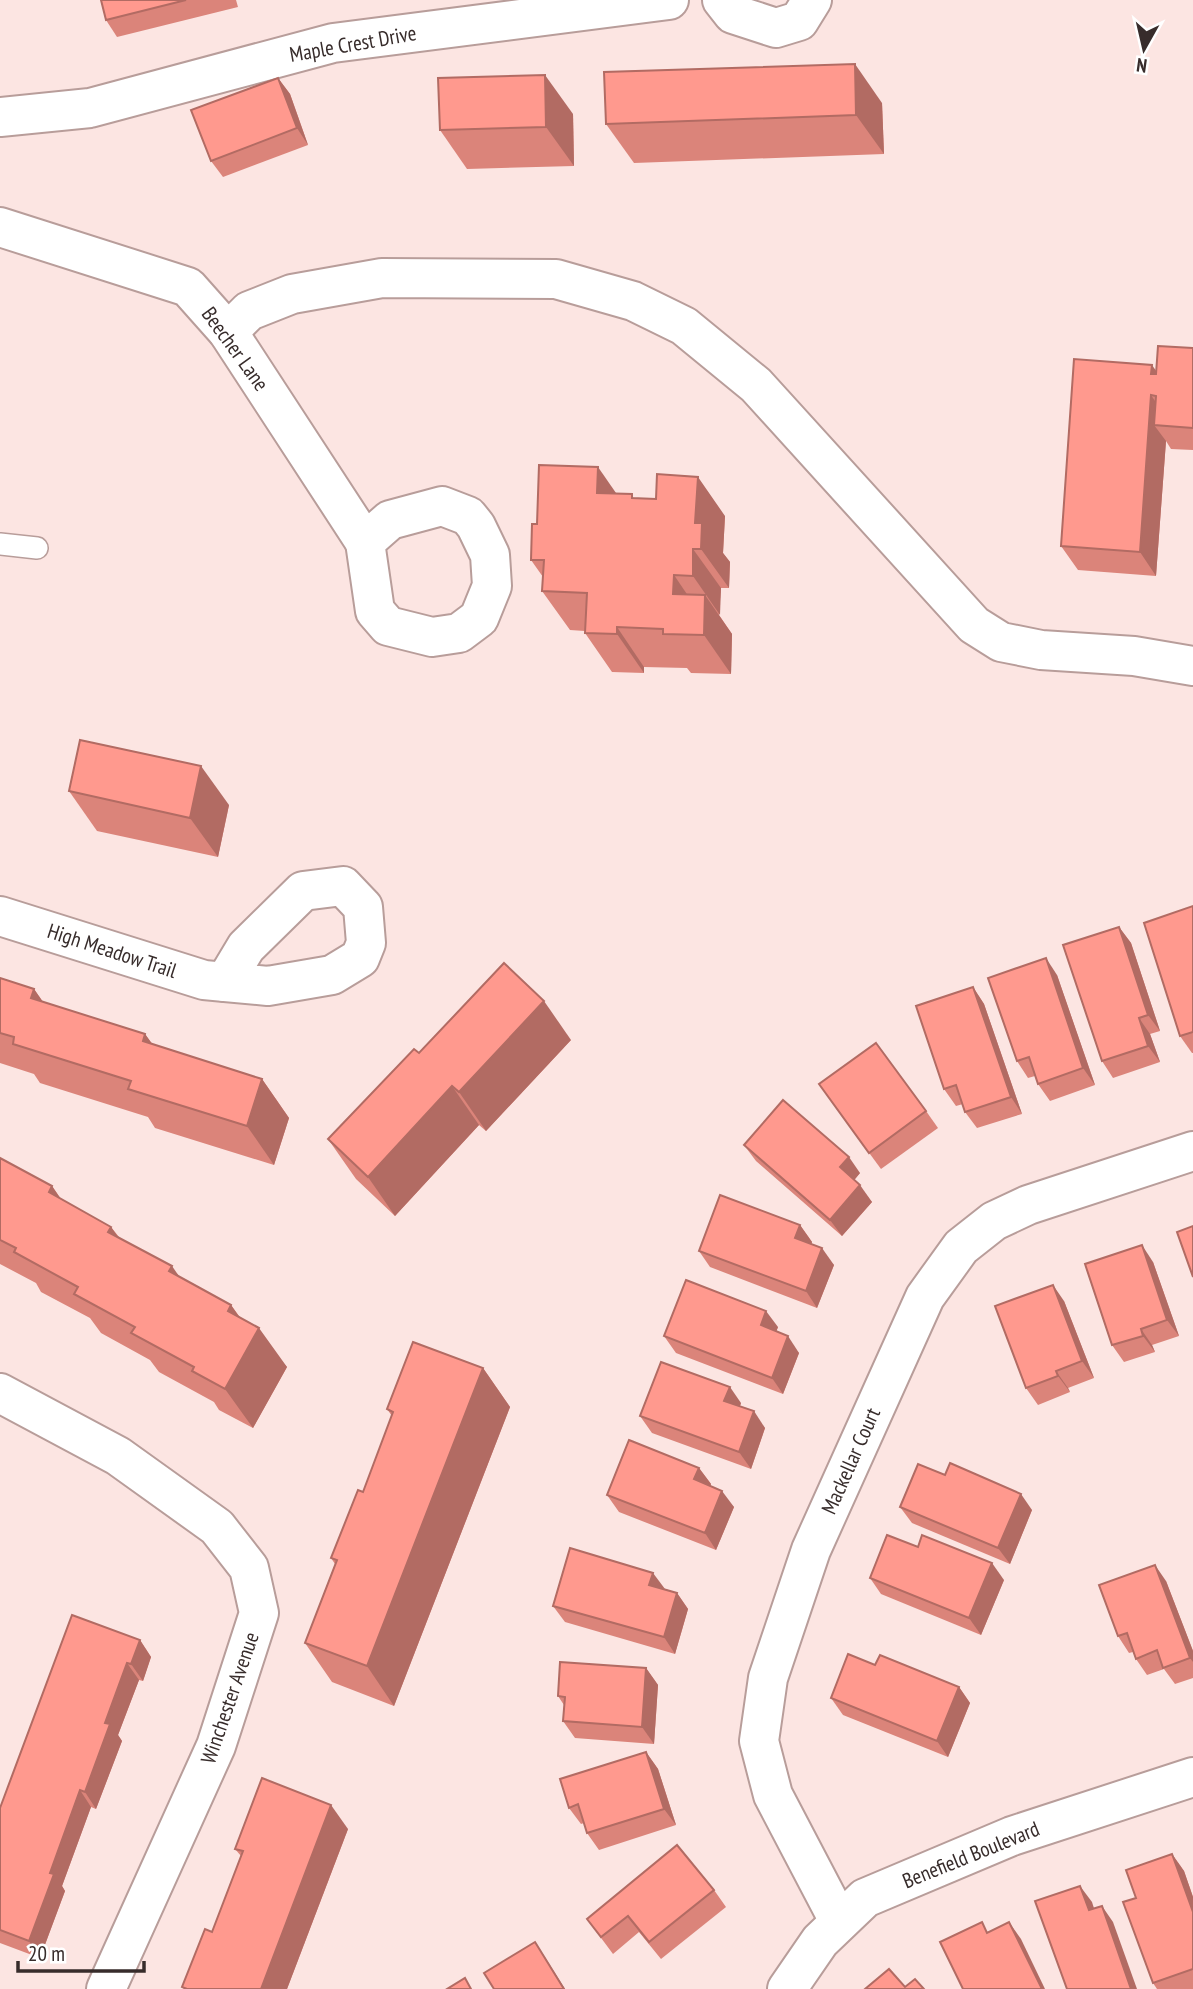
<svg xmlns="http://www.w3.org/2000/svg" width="1193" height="1989" font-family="'PT Sans Narrow',sans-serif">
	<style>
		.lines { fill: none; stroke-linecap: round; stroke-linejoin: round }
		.service-casing { stroke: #b89d9a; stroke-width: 24 }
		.minor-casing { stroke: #b89d9a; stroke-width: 42 }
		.service { stroke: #fff; stroke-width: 21 }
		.minor { stroke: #fff; stroke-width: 38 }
		.wall { fill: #db847a }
		.shaded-wall { fill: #b26b63 }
		.building { fill: #ff998e; stroke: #b26b63; stroke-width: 2 }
		.labels { text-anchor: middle; stroke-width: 5; stroke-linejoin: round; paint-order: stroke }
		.street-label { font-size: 21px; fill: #372c2b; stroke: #fff }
	</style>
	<rect width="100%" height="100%" fill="#fce5e2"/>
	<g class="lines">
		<!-- service casing -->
		<g class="service-casing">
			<path id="service" d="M0,544L37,548"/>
		</g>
		<!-- minor casing -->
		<g class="minor-casing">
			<g id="minor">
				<path d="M722,0L733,14L776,28L799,21L812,0"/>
				<path d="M0,117L90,108L333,43L669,0"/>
				<path d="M0,227L188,287L228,332L365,542"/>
				<path d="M228,332L249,311L292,294L382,278L556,279L633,301L684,326L756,385L974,625L1001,642L1041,650L1134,656L1193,666"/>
				<path d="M442,506L468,516L476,526L490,555L492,586L479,618L459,633L432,637L388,626L375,611L365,542L390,520Z"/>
				<path d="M343,886L363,907L366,943L360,958L332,975L268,986L225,982L246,947L303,891Z"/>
				<path d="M0,916L204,980L225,982"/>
				<path d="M0,1393L118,1456L217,1527L249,1568L259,1613L216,1746L106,1989"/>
				<path d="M839,1921L773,1795L759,1741L768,1678L811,1550L925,1297L961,1247L994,1221L1028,1205L1193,1151"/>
				<path d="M787,1989L820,1941L865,1898L1012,1836L1193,1777"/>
			</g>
		</g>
		<!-- service -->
		<use href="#service" class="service"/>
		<!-- minor -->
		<use href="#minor" class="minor"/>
	</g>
	<!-- wall -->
	<g class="wall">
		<path d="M101,0H236L238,7L117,37L106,20Z"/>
		<path d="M278,78L290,94L308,145L223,177L211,161Z"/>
		<path d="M882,103L884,154L634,163L606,124Z"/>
		<path d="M573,114L574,166L467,169L440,130Z"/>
		<path d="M1193,348V450L1171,449L1166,441L1156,576L1078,570L1061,546L1156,371Z"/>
		<path d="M616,493L635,498L725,516L723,553L730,562L729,588H721L719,615L732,634L731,674L691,673L687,668L644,667V673L612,672L585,633V631L570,630L542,591L543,577L531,560L537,524Z"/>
		<path d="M69,791L229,805L218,857L97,831Z"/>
		<path d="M1193,906V1053H1192L1180,1036Z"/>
		<path d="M1119,927L1131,943L1160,1031L1150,1034L1160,1062L1113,1078L1102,1061Z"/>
		<path d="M1057,975L1095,1085L1050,1101L1038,1084L1035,1076L1028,1078L1017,1061Z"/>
		<path d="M0,978L34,989L43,1002L145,1034L153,1045L262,1079L289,1118L274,1165L155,1128L148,1117L40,1083L34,1074L0,1063Z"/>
		<path d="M973,987L984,1004L1022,1114L977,1128L965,1112L963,1104L956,1106L944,1089Z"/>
		<path d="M571,1040L486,1131L479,1125L395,1216L356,1179L328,1139L419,1053Z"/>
		<path d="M831,1101L926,1111L938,1128L881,1169Z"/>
		<path d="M744,1145L860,1173L854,1180L872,1202L842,1236L756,1161Z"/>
		<path d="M0,1158L52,1186L61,1199L111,1227L119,1237L179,1277L231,1305L239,1316L287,1367L253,1428L219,1410L214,1402L159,1372L150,1360L101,1333L90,1318L41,1292L36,1283L0,1264Z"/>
		<path d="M800,1225L812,1242L811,1244L834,1265L817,1308L710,1267L699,1251Z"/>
		<path d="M1153,1262L1179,1336L1152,1345L1155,1352L1124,1362L1112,1345Z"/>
		<path d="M1064,1301L1094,1378L1068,1388L1070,1392L1038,1405L1026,1388Z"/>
		<path d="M778,1327L776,1332L799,1353L783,1394L676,1353L664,1336Z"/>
		<path d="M483,1368L510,1407L394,1706L332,1682L305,1643L335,1564L331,1558L363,1492L392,1416L387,1409Z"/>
		<path d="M741,1403L740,1406L765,1428L751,1469L652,1433L640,1416Z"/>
		<path d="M699,1468L711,1484L710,1486L734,1507L716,1550L619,1512L607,1495Z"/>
		<path d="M945,1475L1032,1510L1010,1564L912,1523L900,1507Z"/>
		<path d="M870,1578L1004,1580L981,1635L881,1594Z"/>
		<path d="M1166,1581L1193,1651V1678L1175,1684L1164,1669L1147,1675L1136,1659L1133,1652L1129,1653L1118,1636Z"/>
		<path d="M665,1589L677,1593L688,1609L675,1654L565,1622L553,1606Z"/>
		<path d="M140,1640L151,1657L143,1681L139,1680L118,1735L122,1741L96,1809L91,1807L62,1886L65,1891L40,1958L0,1943V1808Z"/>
		<path d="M875,1665L959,1687L970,1703L948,1757L843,1715L831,1698Z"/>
		<path d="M646,1668L658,1685L654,1744L575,1738L563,1721L564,1705L558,1696Z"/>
		<path d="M646,1752L658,1769L676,1825L599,1850L587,1833L584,1823L581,1824L569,1808Z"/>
		<path d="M348,1829L287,1989H184L182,1987L212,1932L241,1856L235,1849Z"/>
		<path d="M1172,1854L1184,1871L1193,1897V1989H1157L1153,1983L1136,1898Z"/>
		<path d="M714,1890L726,1907L661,1959L639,1932L613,1954L587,1919Z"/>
	</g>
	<!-- shaded-wall -->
	<g class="shaded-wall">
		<path d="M855,64L882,103L884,154L856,115Z"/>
		<path d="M545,75L573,114L574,166L546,127Z"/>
		<path d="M278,78L290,94L308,145L297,128Z"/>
		<path d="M1152,365L1168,388L1151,374Z"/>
		<path d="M1151,395L1167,419L1154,425L1166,441L1156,576L1140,552Z"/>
		<path d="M598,467L625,506L597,493Z"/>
		<path d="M698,477L725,516L723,553L730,562L729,588L701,549L695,523Z"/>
		<path d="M693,549L721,588L720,615L693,576Z"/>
		<path d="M674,575L701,615L673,594Z"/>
		<path d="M705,595L732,634L731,674L704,635Z"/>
		<path d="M617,627L644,667V673L617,634Z"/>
		<path d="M201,766L229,805L218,857L190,818Z"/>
		<path d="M1119,927L1131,943L1160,1031L1148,1015Z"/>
		<path d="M1046,958L1057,975L1095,1085L1083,1068Z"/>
		<path d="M973,987L984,1004L1022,1114L1011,1097Z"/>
		<path d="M34,989L61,1028L31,998Z"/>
		<path d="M544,1001L571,1040L486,1131L459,1092Z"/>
		<path d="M1139,1018L1150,1034L1160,1062L1148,1046Z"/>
		<path d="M145,1034L173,1073L143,1041Z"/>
		<path d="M262,1079L289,1118L274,1165L247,1126Z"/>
		<path d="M452,1086L479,1125L395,1216L368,1177Z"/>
		<path d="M849,1157L860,1173L851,1184L840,1167Z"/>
		<path d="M860,1185L872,1202L842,1236L830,1220Z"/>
		<path d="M52,1186L79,1226L49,1192Z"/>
		<path d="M800,1225L812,1242L807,1255L795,1238Z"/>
		<path d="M111,1227L139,1266L108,1232Z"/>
		<path d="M1142,1245L1153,1262L1179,1336L1167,1320Z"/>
		<path d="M822,1248L834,1265L817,1308L806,1291Z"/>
		<path d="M172,1266L199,1305L169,1271Z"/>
		<path d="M1053,1285L1064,1301L1094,1378L1082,1361Z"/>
		<path d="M231,1305L254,1338L259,1328L287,1367L253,1428L225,1389L228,1311Z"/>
		<path d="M766,1311L778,1327L772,1342L761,1325Z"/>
		<path d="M1141,1329L1152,1345L1155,1352L1143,1336Z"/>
		<path d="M788,1336L799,1353L783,1394L772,1378Z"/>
		<path d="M483,1368L510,1407L394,1706L367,1666Z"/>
		<path d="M1056,1371L1068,1388L1070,1392L1058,1376Z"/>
		<path d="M730,1387L741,1403L736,1417L724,1401Z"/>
		<path d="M754,1411L765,1428L751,1469L739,1452Z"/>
		<path d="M699,1468L711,1484L706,1496L694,1479Z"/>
		<path d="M722,1491L734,1507L716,1550L705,1533Z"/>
		<path d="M1021,1494L1032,1510L1010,1564L998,1548Z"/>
		<path d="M992,1563L1004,1580L981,1635L969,1618Z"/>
		<path d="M1155,1565L1166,1581L1193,1651V1662L1190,1658Z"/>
		<path d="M653,1573L665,1589L649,1585Z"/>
		<path d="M677,1593L688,1609L675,1654L664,1637Z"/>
		<path d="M140,1640L151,1657L143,1681L131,1664Z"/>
		<path d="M127,1663L139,1680L118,1735L122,1741L96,1809L85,1792L105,1723Z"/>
		<path d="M646,1668L658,1685L654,1744L642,1727Z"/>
		<path d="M959,1687L970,1703L948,1757L937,1741Z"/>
		<path d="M646,1752L658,1769L676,1825L664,1809Z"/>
		<path d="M80,1790L91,1807L62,1886L65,1891L40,1958L29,1941L50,1873Z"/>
		<path d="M331,1805L348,1829L287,1989H261Z"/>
		<path d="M1172,1854L1184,1871L1193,1897V1912Z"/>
		<path d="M1080,1886L1092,1902L1100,1927L1089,1910Z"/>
		<path d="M1102,1906L1113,1922L1137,1989H1131Z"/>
		<path d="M1009,1922L1021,1939L1045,1989H1042Z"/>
		<path d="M535,1942L546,1959L565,1989H564Z"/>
	</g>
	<!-- building -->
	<g class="building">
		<path d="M101,0H186L106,20Z"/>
		<path d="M855,64L856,115L606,124L604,72Z"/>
		<path d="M545,75L546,127L440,130L438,78Z"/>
		<path d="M278,78L297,128L211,161L191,110Z"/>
		<path d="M1158,346L1193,348V428L1154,425L1156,396L1151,395L1140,552L1061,546L1074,359L1152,365L1151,374H1156Z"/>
		<path d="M539,465L598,467L597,493L632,494V498L656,499L657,474L698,477L695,523H702L701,549H693V576L674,575L673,594L705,595L704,635L663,634V629L617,627V634L585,633L587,593L542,591L544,560H531L532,524H537Z"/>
		<path d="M80,740L201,766L190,818L69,791Z"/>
		<path d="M1193,906V1032L1180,1036L1144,923Z"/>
		<path d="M1119,927L1148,1015L1139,1018L1148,1046L1102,1061L1063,945Z"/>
		<path d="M1046,958L1083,1068L1038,1084L1029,1057L1017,1061L988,978Z"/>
		<path d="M504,963L544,1001L459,1092L452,1086L368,1177L328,1139L414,1049L419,1053Z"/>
		<path d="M0,978L34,989L31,998L145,1034L143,1041L262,1079L247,1126L128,1089L131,1081L13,1044L14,1037L0,1033Z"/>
		<path d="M973,987L1011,1097L965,1112L956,1085L944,1089L916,1006Z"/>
		<path d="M876,1043L926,1111L869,1153L819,1084Z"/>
		<path d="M783,1100L849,1157L840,1167L860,1185L830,1220L744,1145Z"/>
		<path d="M0,1158L52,1186L49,1192L111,1227L108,1232L172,1266L169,1271L231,1305L228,1311L259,1328L225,1389L192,1371L194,1367L131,1333L135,1327L74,1294L78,1287L14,1252L16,1248L0,1240Z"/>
		<path d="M720,1195L800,1225L795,1238L822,1248L806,1291L699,1251Z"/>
		<path d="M1193,1226V1277L1177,1232Z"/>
		<path d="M1142,1245L1167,1320L1141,1329L1143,1336L1112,1345L1085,1264Z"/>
		<path d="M686,1280L766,1311L761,1325L788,1336L772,1378L664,1336Z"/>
		<path d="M1053,1285L1082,1361L1056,1371L1058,1376L1026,1388L995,1306Z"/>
		<path d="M413,1342L483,1368L367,1666L305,1643L337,1560L331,1558L358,1490L363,1492L393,1412L387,1409Z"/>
		<path d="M661,1362L730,1387L724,1401L754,1411L739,1452L640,1416Z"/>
		<path d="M629,1440L699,1468L694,1479L722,1491L705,1533L607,1495Z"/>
		<path d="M950,1463L1021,1494L998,1548L900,1507L918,1464L945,1475Z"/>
		<path d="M887,1535L918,1547L922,1535L992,1563L969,1618L870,1578Z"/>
		<path d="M570,1548L653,1573L649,1585L677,1593L664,1637L553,1606Z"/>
		<path d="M1155,1565L1190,1658L1163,1668L1157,1650L1136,1659L1127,1633L1118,1636L1099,1585Z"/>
		<path d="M72,1615L140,1640L131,1664L127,1663L105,1723L110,1724L85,1792L80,1790L50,1873L54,1874L29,1941L0,1930V1808Z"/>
		<path d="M848,1654L875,1665L880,1655L959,1687L937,1741L831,1698Z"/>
		<path d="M560,1662L646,1668L642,1727L563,1721L565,1697L558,1696Z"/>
		<path d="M646,1752L664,1809L587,1833L578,1804L569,1808L560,1779Z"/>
		<path d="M262,1778L331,1805L261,1989H187L182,1987L205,1929L212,1932L243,1851L235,1849Z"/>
		<path d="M677,1845L714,1890L649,1942L628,1916L601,1937L587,1919Z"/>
		<path d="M1172,1854L1193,1912V1969L1153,1983L1123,1902L1136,1898L1126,1870Z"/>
		<path d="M1080,1886L1089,1910L1102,1906L1131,1989H1067L1035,1901Z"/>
		<path d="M982,1922L987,1933L1009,1922L1042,1989H963L940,1942Z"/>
		<path d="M535,1942L564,1989H494L484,1973Z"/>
		<path d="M889,1969L905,1987L915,1979L924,1989H865Z"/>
		<path d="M465,1978L471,1989H447Z"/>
	</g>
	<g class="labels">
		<!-- street labels -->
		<g class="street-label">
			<text transform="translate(353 44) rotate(-10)" y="7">Maple Crest Drive</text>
			<text transform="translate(235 349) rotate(54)" y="7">Beecher Lane</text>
			<text transform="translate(112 951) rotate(18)" y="7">High Meadow Trail</text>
			<text transform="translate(851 1461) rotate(-66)" y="7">Mackellar Court</text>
			<text transform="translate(230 1698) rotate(-71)" y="7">Winchester Avenue</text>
			<text transform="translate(971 1855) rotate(-22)" y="7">Benefield Boulevard</text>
		</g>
	</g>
	<!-- north arrow -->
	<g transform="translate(1144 49) rotate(188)" stroke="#ffffff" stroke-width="5" paint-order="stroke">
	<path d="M0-5L12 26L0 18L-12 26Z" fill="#372c2b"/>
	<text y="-10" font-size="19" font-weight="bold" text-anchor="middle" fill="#372c2b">N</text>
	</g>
	<!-- scale -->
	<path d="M18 1961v10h126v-10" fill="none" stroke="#372c2b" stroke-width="3.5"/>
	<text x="28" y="1961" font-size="21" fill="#372c2b" stroke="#ffffff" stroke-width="5" paint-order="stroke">20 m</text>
</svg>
